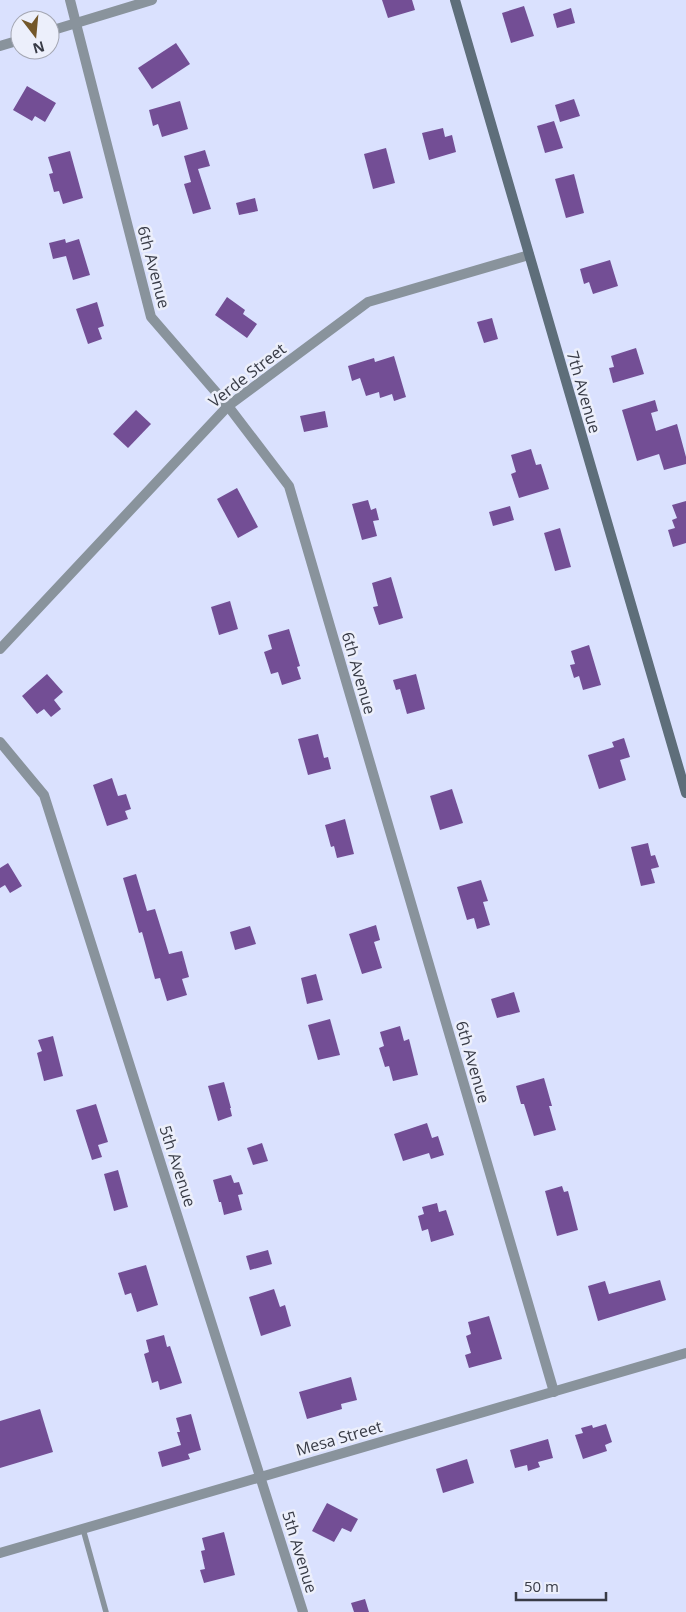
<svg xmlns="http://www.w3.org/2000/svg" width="686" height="1612" font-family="'Open Sans',sans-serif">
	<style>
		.building { fill: #734e95 }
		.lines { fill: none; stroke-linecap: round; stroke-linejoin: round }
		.lane { stroke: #89939c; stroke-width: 5.5 }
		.street { stroke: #89939c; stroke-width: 10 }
		.secondary { stroke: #5e6e7a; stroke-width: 10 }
		.labels { text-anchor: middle; stroke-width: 5; stroke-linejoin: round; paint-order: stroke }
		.street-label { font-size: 16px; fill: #383b46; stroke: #eceffb }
	</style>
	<rect width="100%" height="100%" fill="#dae1fe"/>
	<!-- building -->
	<g class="building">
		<path d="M382,0H412L415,10L388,18Z"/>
		<path d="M524,6L534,36L511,43L502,13Z"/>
		<path d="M571,8L575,23L557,28L553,14Z"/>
		<path d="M176,43L190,64L152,89L138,68Z"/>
		<path d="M27,86L56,103L45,122L35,116L32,121L13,110Z"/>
		<path d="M574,99L580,116L560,122L555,105Z"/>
		<path d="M180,101L188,129L162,137L158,124L153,126L149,110Z"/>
		<path d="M554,121L563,148L545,153L537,126Z"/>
		<path d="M443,128L445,137L452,135L456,152L429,160L422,133Z"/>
		<path d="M386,148L395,183L373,189L364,154Z"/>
		<path d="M205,150L210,166L198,169L211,209L193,214L184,184L191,182L184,156Z"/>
		<path d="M70,151L83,198L63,204L59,191L54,192L49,174L53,173L48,157Z"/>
		<path d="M574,174L584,213L566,218L555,179Z"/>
		<path d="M255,198L258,211L239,215L236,203Z"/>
		<path d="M65,239L66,243L79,239L90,275L73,280L66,256L53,259L49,243Z"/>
		<path d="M610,260L618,286L593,294L589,282L584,284L580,269Z"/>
		<path d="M227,297L245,310L243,314L257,324L247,338L215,315Z"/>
		<path d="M97,302L104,326L98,328L102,339L88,344L76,309Z"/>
		<path d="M492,318L498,339L484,343L477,322Z"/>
		<path d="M636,348L644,374L613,383L609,368L614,367L611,356Z"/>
		<path d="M394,356L406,397L394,401L392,394L380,398L379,392L366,396L360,378L352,381L348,366L374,358L375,362Z"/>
		<path d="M655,400L658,411L651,413L656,431L677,424L686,457V464L664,470L659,454L637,461L622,410Z"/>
		<path d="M136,410L151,424L128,448L113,434Z"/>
		<path d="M325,411L328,427L304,432L300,416Z"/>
		<path d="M531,449L536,465L541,464L549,489L519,498L511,474L516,472L511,455Z"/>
		<path d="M237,488L258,527L238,538L217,499Z"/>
		<path d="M368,500L371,510L376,508L379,520L373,521L377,536L362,540L352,504Z"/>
		<path d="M686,501V543L673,547L668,530L675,528L672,520L677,518L672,505Z"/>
		<path d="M510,506L514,520L493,526L489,512Z"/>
		<path d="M560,528L571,567L555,571L544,533Z"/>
		<path d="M391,577L403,618L379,625L373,607L378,606L372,583Z"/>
		<path d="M230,601L238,629L219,635L211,607Z"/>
		<path d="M289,629L300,666L297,667L301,679L282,685L278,672L271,674L264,652L272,649L268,635Z"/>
		<path d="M589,645L601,685L583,690L579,676L574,678L570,665L575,664L571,651Z"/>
		<path d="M47,674L63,692L54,700L61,709L51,717L44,709L37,714L22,696Z"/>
		<path d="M416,674L425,709L407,714L400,689L396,690L393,680Z"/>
		<path d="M318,734L324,758L328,757L331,769L308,775L298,739Z"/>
		<path d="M624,738L630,757L620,760L626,780L599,789L588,755L614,747L612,742Z"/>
		<path d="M112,778L118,796L126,794L131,809L125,811L128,819L107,826L93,785Z"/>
		<path d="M452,789L463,823L440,830L430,796Z"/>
		<path d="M345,819L354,854L337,858L334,846L331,847L325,825Z"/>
		<path d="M648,843L651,856L655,855L659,867L651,869L655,883L641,886L631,847Z"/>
		<path d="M8,863L22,886L10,893L5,885L0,888V868Z"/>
		<path d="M136,874L147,911L155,909L169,954L182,951L189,977L182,979L187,995L167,1001L160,978L155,979L142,932L139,933L123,878Z"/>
		<path d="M481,880L488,901L483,902L490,925L477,929L474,918L467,920L457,887Z"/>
		<path d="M376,925L380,940L374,942L382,968L362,974L349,934Z"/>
		<path d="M250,926L256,944L235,950L230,932Z"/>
		<path d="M316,974L323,1000L307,1004L301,978Z"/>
		<path d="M514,992L520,1012L497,1018L491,999Z"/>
		<path d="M330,1019L340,1055L318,1060L308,1025Z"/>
		<path d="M400,1026L404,1041L409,1039L418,1075L393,1081L389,1066L385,1067L379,1048L384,1046L380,1032Z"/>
		<path d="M53,1036L63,1076L44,1081L37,1053L42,1051L38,1040Z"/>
		<path d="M544,1078L552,1106H549L556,1130L534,1136L524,1104H521L516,1086Z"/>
		<path d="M224,1082L231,1108H230L232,1116L218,1121L208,1086Z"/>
		<path d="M96,1104L108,1142L98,1145L102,1157L92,1160L76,1110Z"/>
		<path d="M427,1123L432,1138L438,1136L444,1155L431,1159L429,1153L403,1161L394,1134Z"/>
		<path d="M262,1143L268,1161L253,1165L247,1148Z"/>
		<path d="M118,1170L128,1207L114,1211L104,1174Z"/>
		<path d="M231,1175L234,1183L239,1182L243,1194L238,1195L242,1210L224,1215L221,1202H219L213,1180Z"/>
		<path d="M562,1186L564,1192L568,1191L578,1230L557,1236L545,1191Z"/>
		<path d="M437,1203L439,1212L446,1210L454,1235L431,1242L428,1229L422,1231L418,1216L424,1214L422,1207Z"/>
		<path d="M268,1250L272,1264L250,1270L246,1256Z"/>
		<path d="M146,1265L158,1305L137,1312L131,1293L125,1295L118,1273Z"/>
		<path d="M660,1280L666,1300L598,1321L588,1286L605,1281L609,1294Z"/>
		<path d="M274,1289L280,1307L285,1305L291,1326L261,1336L249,1297Z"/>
		<path d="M489,1316L502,1359L469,1368L465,1355L471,1353L466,1336L471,1334L468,1322Z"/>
		<path d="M164,1335L167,1347L170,1346L182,1383L160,1390L158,1381L152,1383L144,1354L149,1352L146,1340Z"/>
		<path d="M351,1377L357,1400L341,1404L342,1409L307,1419L299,1392Z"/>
		<path d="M40,1409L53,1452L0,1468V1421Z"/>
		<path d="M191,1414L201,1450L188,1454L190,1459L162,1467L158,1452L181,1445L177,1432H180L176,1418Z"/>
		<path d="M606,1424L612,1442L605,1445L607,1451L583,1459L575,1435L583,1433L581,1428L592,1425L593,1428Z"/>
		<path d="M548,1439L553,1458L538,1462L540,1467L528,1471L527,1465L515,1468L510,1450Z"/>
		<path d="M467,1459L474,1483L443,1493L436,1469Z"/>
		<path d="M327,1503L358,1519L351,1532L342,1528L334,1542L312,1531Z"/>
		<path d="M224,1532L235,1575L204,1583L200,1570L205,1569L201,1551L205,1550L202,1538Z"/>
		<path d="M365,1599L369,1612H354L351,1603Z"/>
	</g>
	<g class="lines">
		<!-- lane -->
		<path class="lane" d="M83,1529L106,1612"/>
		<!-- street -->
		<g class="street">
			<path d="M70,0L151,317L228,406L289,486L554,1392"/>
			<path d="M50,31L152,0"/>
			<path d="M0,46L20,40"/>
			<path d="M0,649L228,406L368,302L529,255"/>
			<path d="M0,742L44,795L303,1612"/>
			<path d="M0,1553L686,1353"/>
		</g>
		<!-- secondary -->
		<path class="secondary" d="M455,0L686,793"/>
	</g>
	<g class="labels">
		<!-- street labels -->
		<g class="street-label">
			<text transform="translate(154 267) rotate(75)" y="6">6th Avenue</text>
			<text transform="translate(247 375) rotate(-38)" y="6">Verde Street</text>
			<text transform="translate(584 392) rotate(74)" y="6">7th Avenue</text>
			<text transform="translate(359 673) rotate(74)" y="6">6th Avenue</text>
			<text transform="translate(473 1062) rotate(74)" y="6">6th Avenue</text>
			<text transform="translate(178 1166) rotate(72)" y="6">5th Avenue</text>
			<text transform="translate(339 1438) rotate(-16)" y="6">Mesa Street</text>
			<text transform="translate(300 1552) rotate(73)" y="6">5th Avenue</text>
		</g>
	</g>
	<!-- north arrow -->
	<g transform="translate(35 35) rotate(164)"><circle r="24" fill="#eceffb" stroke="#a4a7b3"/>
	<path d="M0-4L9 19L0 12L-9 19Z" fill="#73572a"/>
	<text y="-8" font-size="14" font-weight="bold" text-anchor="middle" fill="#383b46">N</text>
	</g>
	<!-- scale -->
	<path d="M516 1592v8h90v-8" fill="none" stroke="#383b46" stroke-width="2.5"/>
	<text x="524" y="1592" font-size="15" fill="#383b46" stroke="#eceffb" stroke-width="4" paint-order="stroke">50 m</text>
</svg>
